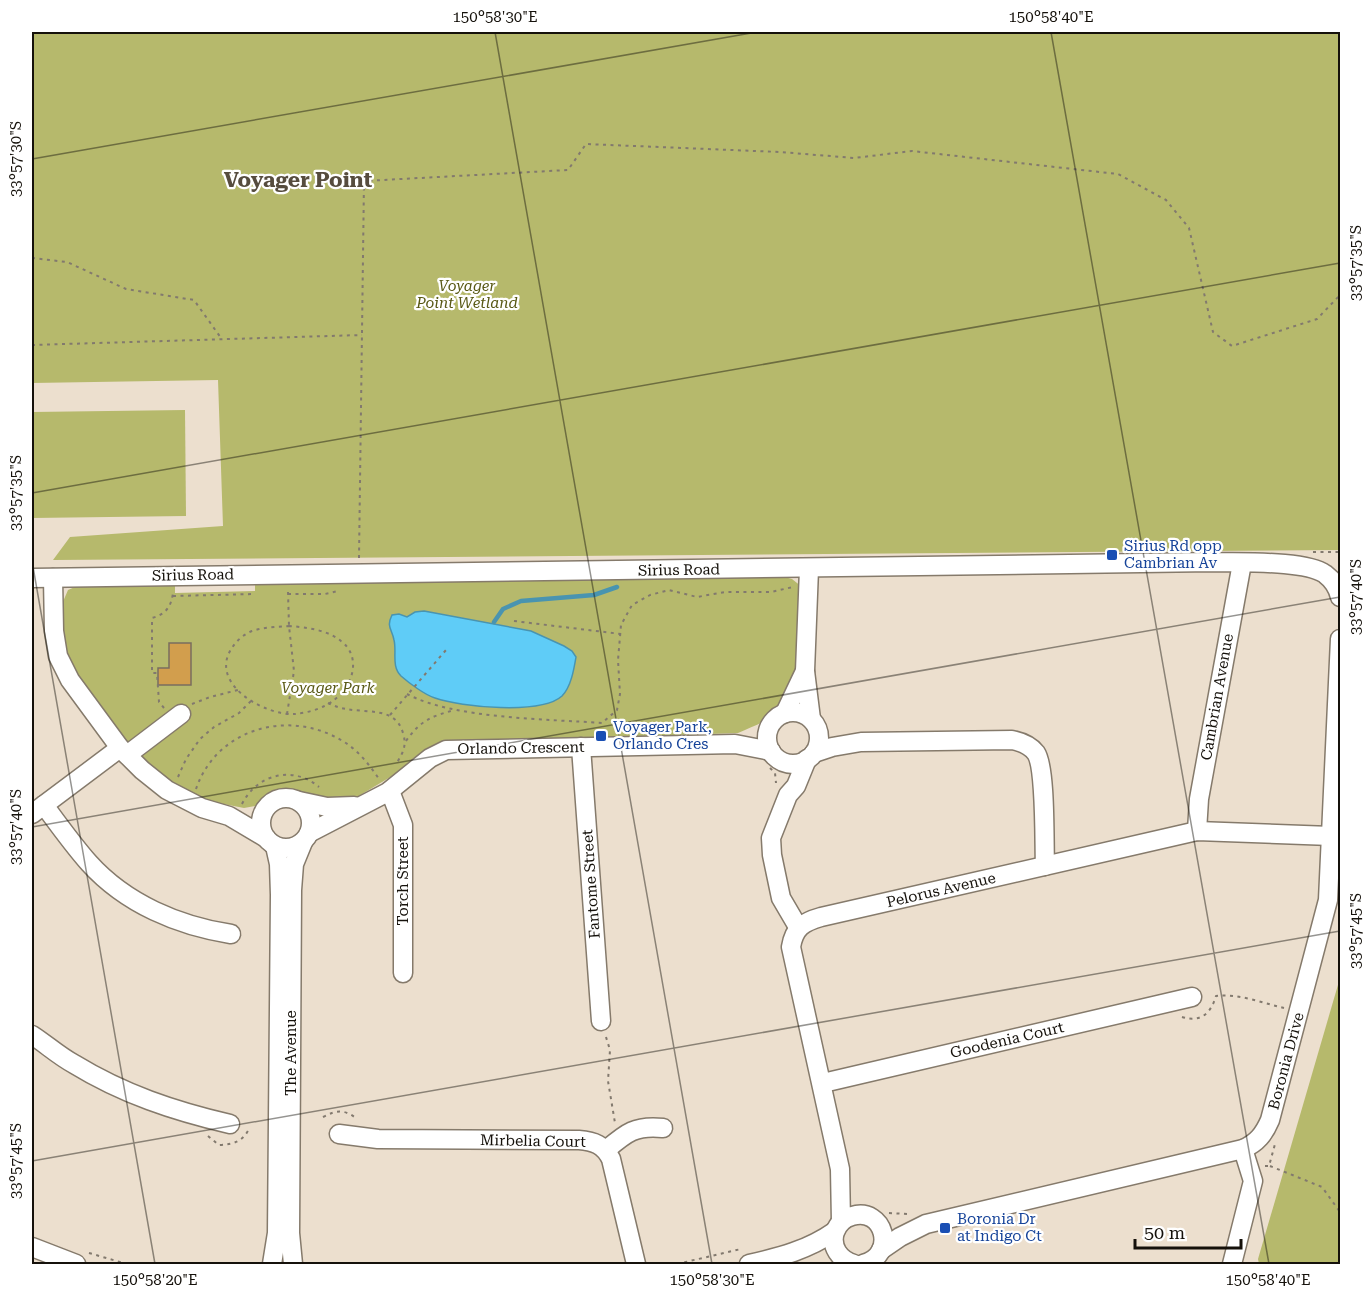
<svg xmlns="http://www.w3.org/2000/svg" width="1372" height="1296" font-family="'Roboto Serif',serif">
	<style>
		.green { fill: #b6b96c }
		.water { fill: #5fccf7; stroke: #4994b0; stroke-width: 1.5 }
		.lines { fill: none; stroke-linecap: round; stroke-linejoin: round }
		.stream { stroke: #4994b0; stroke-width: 4.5 }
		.building { fill: #d29e4d; stroke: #796e5f; stroke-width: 1.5 }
		.minor-casing { stroke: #857a6b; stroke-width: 21 }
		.path { stroke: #82796e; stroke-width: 2; stroke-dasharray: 3 4.5; stroke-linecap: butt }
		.minor { stroke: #fff; stroke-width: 18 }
		.ticks { fill: none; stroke: #15110b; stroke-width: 1.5; stroke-opacity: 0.45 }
		.transit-dot { fill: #1a4fb4; stroke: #fff; stroke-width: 2 }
		.labels { text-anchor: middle; stroke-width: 4.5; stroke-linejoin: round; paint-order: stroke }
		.park-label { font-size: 15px; font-style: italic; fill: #585814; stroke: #fff }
		.transit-label { font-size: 15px; fill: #164399; stroke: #fff; text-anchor: start }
		.street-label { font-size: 15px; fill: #15110b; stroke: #fff }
		.district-label { font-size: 21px; font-weight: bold; fill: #564c3e; stroke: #fff }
		.neatline { fill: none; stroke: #15110b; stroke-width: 2 }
		.ticks-label { font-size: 15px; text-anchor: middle; fill: #15110b }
	</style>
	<rect width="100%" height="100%" fill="#ecdfce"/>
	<!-- green -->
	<g class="green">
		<path d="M32,32H1340V550L53,560L70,537L223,526L218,380L32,383Z"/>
		<path d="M185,410L186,516L32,518V412Z"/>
		<path d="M777,575L792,579L802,587C801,629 805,685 771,716C762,724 749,728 738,733L440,743L429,748L392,776L357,797L344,801L286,791L279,792L255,806L244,808L203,800L160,777L125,740L77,675L65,652L61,629L62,604L68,590L84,583L175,581V593L255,591V580Z"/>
		<path d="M1340,978V1264H1259L1258,1259Z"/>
	</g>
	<!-- water -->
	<path class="water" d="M424,611L531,631L564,646L572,651L576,657C574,669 571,687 562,696C541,715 461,707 435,698C425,695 409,683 401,676C391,666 397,652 394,640C392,629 386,627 392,615L399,614L407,617L415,612Z"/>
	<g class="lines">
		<!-- stream -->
		<path class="stream" d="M494,622L503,609L521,601L594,595L617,587"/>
	</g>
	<!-- building -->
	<path class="building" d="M169,643H191V685H158V668H169Z"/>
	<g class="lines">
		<!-- minor casing -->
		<g class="minor-casing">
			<g id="minor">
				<path d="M809,569L805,671L811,719"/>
				<path d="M32,578L1213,562C1240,563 1305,560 1325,574C1333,580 1338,588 1340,597"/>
				<path d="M53,578L54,631L58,656L70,680L120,748L142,770L167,790L202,808L229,816L266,838"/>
				<circle cx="793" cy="738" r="26"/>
				<path d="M785,713L805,671"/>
				<path d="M581,747L601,1021"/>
				<path d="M814,753L832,747L861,742L1012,740C1022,742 1030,745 1036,753C1046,768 1044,843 1045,866"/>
				<path d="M127,755L181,714"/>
				<path d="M390,791L403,825V973"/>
				<circle cx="286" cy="823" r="25"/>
				<path d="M299,801L327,807L354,806"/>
				<path d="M44,805C58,824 73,845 89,863C126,904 179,926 231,934"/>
				<path d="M32,814L120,748"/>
				<path d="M1197,831L1199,799L1242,563"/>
				<path d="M309,833L388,792L430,758L446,750L735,744L771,751"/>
				<path d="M798,927L781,898L772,855L771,838L788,795L796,786L807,759"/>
				<path d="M32,1035C46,1044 59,1056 74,1064C123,1094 174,1111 230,1124"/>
				<path d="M823,1083L1192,997"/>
				<path d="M339,1134L378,1139L579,1140C594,1141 604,1145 611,1159L636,1264"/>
				<path d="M606,1150C626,1133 635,1125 663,1128"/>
				<path d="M841,1222L840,1169L791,947C794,928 803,922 821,917L1197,831L1331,836"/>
				<path d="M32,1247L76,1264"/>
				<path d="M881,1250L900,1237L926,1224L1243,1149C1257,1143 1264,1134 1270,1120L1328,900L1340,639"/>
				<path d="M272,1264L277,1233L280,895L279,864L275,846"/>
				<path d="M293,1264L290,1233L292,890L294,864L303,842"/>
				<path d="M749,1264C780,1257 808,1250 835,1231"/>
				<path d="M854,1264C840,1260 830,1247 835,1232C838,1224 844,1218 852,1216C884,1206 898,1255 863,1264"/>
				<path d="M1232,1264L1253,1181L1243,1149"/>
			</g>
		</g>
		<!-- path -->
		<g class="path">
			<path d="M32,258L67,262L126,289L194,300L221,338"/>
			<path d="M32,345L362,335"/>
			<path d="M1313,552H1340"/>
			<path d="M359,558L364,181L568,170L586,144L780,152L854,158L912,151L1118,174L1166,200L1189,228L1213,332L1232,346L1317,319L1340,295"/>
			<path d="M288,594H325L338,591"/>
			<path d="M173,596L254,594"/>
			<path d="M514,621L621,634"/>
			<path d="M289,626C305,627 328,630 341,641C362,657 353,686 334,700C325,708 307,713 295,714C267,716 213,687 229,653C234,643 242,635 252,631C264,627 277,627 289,626Z"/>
			<path d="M407,694C454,719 548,719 602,723L617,710L620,694L618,660L621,625L632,605L650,595L669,590L697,597L725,592H771L793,587"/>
			<path d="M328,703C334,706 340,708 346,709C367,713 396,707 403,733C407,746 403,753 396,764"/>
			<path d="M192,704L210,697L238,690"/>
			<path d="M164,708L159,702L157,673H152V618C166,614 171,607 173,593"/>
			<path d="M287,714L294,671L289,626L288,592"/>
			<path d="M390,715L446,650"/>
			<path d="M406,741C420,721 431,716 455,710"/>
			<path d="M770,768L775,773L776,783"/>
			<path d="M178,777L186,759L200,739L214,727L239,713L251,701"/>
			<path d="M196,789C217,728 288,709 341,740C357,749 369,764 379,779"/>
			<path d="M242,804C257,774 293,765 319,787"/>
			<path d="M1182,1017C1201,1023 1211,1013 1216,996C1238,993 1262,1003 1284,1008"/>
			<path d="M606,1037L610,1050L608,1081L615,1123"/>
			<path d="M323,1117C336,1110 345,1109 357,1119"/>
			<path d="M208,1136L219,1145C234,1144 243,1142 250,1127"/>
			<path d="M1265,1166H1269L1275,1144"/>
			<path d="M1270,1166L1322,1187L1340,1212"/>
			<path d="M889,1213L907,1214"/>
			<path d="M89,1253L127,1264"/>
			<path d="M677,1264L741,1249"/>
			<path d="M808,1264H818"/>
		</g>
		<!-- minor -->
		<use href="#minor" class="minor"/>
	</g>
	<!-- ticks -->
	<path class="ticks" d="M495,32L712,1264M1051,32L1269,1264M32,159L757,32M32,493L1340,263M32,561L155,1264M32,827L1340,597M32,1161L1340,931"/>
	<!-- markers -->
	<g class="transit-dot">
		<rect x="1106" y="549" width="12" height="12" rx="3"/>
		<rect x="595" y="730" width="12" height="12" rx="3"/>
		<rect x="939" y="1222" width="12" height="12" rx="3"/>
	</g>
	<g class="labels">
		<!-- park labels -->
		<g class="park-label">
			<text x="467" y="291">Voyager<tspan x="467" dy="17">Point Wetland</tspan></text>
			<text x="328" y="693">Voyager Park</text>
		</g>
		<!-- transit labels -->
		<g class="transit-label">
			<text x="1124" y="551">Sirius Rd opp<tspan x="1124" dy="17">Cambrian Av</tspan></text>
			<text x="613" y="732">Voyager Park,<tspan x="613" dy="17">Orlando Cres</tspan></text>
			<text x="957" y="1224">Boronia Dr<tspan x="957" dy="17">at Indigo Ct</tspan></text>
		</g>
		<!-- street labels -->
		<g class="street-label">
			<text transform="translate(679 570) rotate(-1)" y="5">Sirius Road</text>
			<text transform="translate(193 575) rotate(-1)" y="5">Sirius Road</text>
			<text transform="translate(1217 697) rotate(-80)" y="5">Cambrian Avenue</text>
			<text transform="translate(521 748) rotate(-1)" y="5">Orlando Crescent</text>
			<text transform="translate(403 881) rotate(-90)" y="5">Torch Street</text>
			<text transform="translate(591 884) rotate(-94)" y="5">Fantome Street</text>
			<text transform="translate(941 890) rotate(-13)" y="5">Pelorus Avenue</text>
			<text transform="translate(1007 1040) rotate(-13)" y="5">Goodenia Court</text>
			<text transform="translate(291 1053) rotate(-90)" y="5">The Avenue</text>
			<text transform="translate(1286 1061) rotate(-75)" y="5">Boronia Drive</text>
			<text transform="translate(533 1141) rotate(1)" y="5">Mirbelia Court</text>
		</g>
		<!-- district labels -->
		<g class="district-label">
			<text x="298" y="187">Voyager Point</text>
		</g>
	</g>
	<!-- border -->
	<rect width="1372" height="1296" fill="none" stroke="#ffffff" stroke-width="66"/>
	<!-- scale -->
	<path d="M1135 1239v9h106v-9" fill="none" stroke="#15110b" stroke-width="3"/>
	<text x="1144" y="1239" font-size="18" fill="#15110b" stroke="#ffffff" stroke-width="4.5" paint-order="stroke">50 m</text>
	<rect x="33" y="33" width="1306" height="1230" class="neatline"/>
	<g class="ticks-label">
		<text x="495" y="22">150°58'30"E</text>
		<text x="1051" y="22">150°58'40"E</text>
		<text transform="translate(16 159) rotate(-90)" y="5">33°57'30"S</text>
		<text transform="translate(1356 263) rotate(-90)" y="5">33°57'35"S</text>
		<text transform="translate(16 493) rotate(-90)" y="5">33°57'35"S</text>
		<text transform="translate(1356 597) rotate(-90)" y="5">33°57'40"S</text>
		<text transform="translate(16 827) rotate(-90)" y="5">33°57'40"S</text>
		<text transform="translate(1356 931) rotate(-90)" y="5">33°57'45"S</text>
		<text transform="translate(16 1161) rotate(-90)" y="5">33°57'45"S</text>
		<text x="155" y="1285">150°58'20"E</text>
		<text x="712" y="1285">150°58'30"E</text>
		<text x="1268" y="1285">150°58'40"E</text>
	</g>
</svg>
